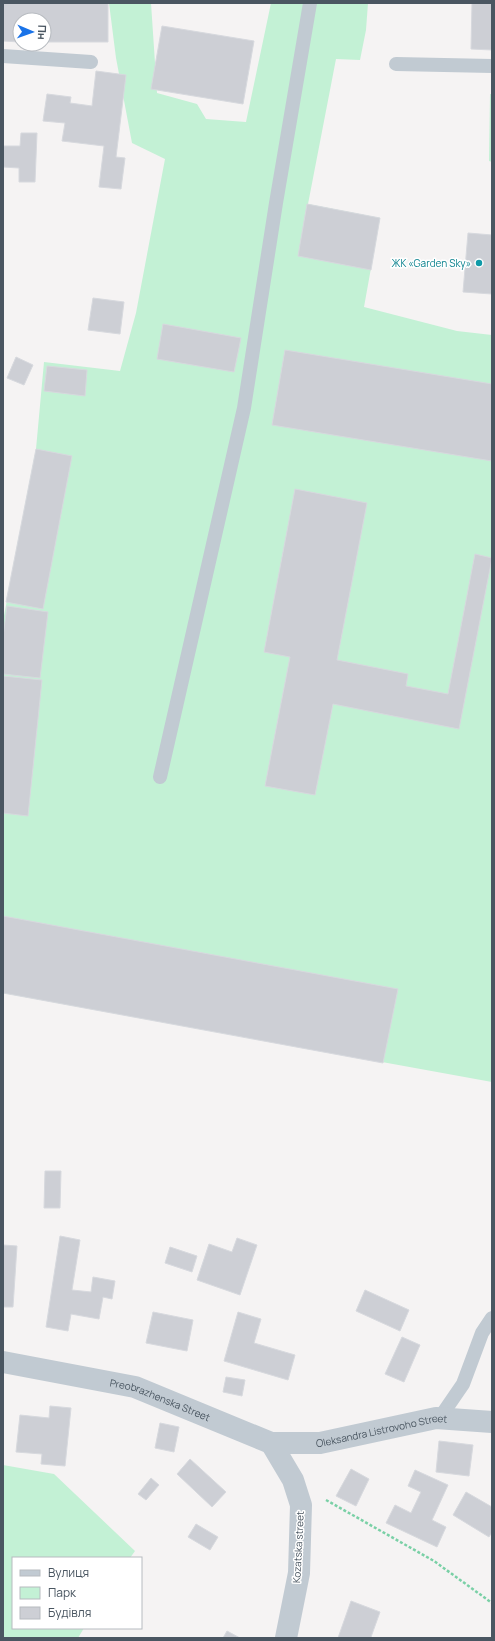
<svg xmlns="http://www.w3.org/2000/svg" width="495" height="1641" font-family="Manrope,sans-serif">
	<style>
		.green { fill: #c3f1d5 }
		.building { fill: #cdcfd5; stroke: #d7d9de }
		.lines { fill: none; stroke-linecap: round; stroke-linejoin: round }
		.path { stroke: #7ad0a6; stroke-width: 2.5; stroke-dasharray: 3 2; stroke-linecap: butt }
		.lane { stroke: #c1cad2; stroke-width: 14 }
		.street { stroke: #c1cad2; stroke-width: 22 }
		.culture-dot { fill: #0f9aa8; stroke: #fff; stroke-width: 1.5 }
		.labels { text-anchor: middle; stroke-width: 3; stroke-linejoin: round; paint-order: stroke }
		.culture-label { font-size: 10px; fill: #0d838f; stroke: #fff; text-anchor: end }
		.street-label { font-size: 10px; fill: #4a5661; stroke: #fff }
	</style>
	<rect width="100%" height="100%" fill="#f5f3f3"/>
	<!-- green -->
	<g class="green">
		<path d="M109,3H151L157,93L197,104L206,119L246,122L271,3H368L366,30L360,60L336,59L308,204L380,218L364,307L457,331L492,335V1082L3,993V621L36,449L44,362L120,371L136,313L165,159L132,143L116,58Z"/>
		<path d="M490,94H492V162L489,161Z"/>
		<path d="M3,1465L54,1474L135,1551L130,1558H13V1628H84L78,1638H3Z"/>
	</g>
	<!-- building -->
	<g class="building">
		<path d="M3,3H108V42H44V20H20V42L3,41Z"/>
		<path d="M472,3H492V50L471,49Z"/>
		<path d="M162,26L254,41L243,104L151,89Z"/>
		<path d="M96,71L126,75L116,157L125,158L121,189L99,187L104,146L62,141L65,123L43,121L47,94L71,97L70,103L92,106Z"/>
		<path d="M21,133H37L35,182H19V168L3,167V146H20Z"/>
		<path d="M307,204L380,218L371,270L298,256Z"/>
		<path d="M468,233L492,235V294L463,292Z"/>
		<path d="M93,298L124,302L120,334L88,330Z"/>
		<path d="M163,324L241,338L234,372L157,359Z"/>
		<path d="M285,350L492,384V461L272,425Z"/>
		<path d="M16,357L33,365L24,385L7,378Z"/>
		<path d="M47,366L87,370L85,396L44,391Z"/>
		<path d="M36,449L72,456L43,609L6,602Z"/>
		<path d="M295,489L367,503L337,660L408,674L406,686L448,694L475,554L492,558L459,729L333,704L315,795L265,786L290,657L264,652Z"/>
		<path d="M7,606L48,612L40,678L3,674V637Z"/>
		<path d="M3,676L42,680L28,816L3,813Z"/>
		<path d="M3,916L398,989L383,1063L3,993Z"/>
		<path d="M45,1171H61L60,1208H44Z"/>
		<path d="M60,1236L80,1240L72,1290L91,1292L93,1277L115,1281L112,1299L103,1297L99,1319L71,1314L68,1331L46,1327Z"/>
		<path d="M237,1238L257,1245L240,1295L197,1280L209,1244L232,1252Z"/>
		<path d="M3,1245L17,1246L13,1307H3Z"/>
		<path d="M170,1247L197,1256L192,1272L165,1263Z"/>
		<path d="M365,1290L409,1310L400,1331L356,1311Z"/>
		<path d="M153,1312L193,1320L187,1351L146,1343Z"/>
		<path d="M238,1312L261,1319L254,1343L295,1355L288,1380L224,1361Z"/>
		<path d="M402,1337L420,1345L404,1382L385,1374Z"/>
		<path d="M226,1377L245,1380L242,1396L223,1392Z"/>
		<path d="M50,1406L71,1408L65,1466L41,1464L42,1454L16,1452L20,1415L49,1418Z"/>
		<path d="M160,1423L179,1427L174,1452L155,1448Z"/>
		<path d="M439,1441L473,1445L469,1476L436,1472Z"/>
		<path d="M190,1459L226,1492L212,1507L177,1474Z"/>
		<path d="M351,1469L369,1479L356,1506L336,1496Z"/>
		<path d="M415,1470L448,1485L432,1520L446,1527L437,1547L386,1523L395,1505L411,1513L421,1492L408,1486Z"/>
		<path d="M151,1478L159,1485L146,1500L138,1494Z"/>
		<path d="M466,1492L492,1507V1532L489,1537L453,1515Z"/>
		<path d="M196,1524L218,1537L210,1550L188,1537Z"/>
		<path d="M351,1601L380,1612L371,1637L373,1638H338Z"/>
		<path d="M227,1631L240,1638H223Z"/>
	</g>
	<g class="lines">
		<!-- path -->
		<path class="path" d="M326,1500L434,1561L492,1603"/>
		<!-- lane -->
		<g class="lane">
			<path d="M3,56L91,62"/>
			<path d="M396,64L492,66"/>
			<path d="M160,777L244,408L276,203L310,3"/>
			<path d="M439,1419L463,1384L482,1333L492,1318"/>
		</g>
		<!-- street -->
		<g class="street">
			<path id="s1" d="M3,1362L135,1387L271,1443L293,1480L301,1505L299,1573L286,1638"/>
			<path id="s2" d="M271,1443H320L436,1418L492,1422"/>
		</g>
	</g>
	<!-- markers -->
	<circle class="culture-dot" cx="479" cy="263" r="4"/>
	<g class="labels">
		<!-- culture labels -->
		<g class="culture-label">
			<text x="471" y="267">ЖК «Garden Sky»</text>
		</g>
		<!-- street labels -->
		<g class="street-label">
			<text dy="4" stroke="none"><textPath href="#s1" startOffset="162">Preobrazhenska Street</textPath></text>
			<text dy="4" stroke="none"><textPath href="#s2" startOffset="112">Oleksandra Listrovoho Street</textPath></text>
			<text transform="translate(298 1547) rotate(-87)" y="4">Kozatska street</text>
		</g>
	</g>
	<!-- border -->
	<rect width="495" height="1641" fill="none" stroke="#4a5661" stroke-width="8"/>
	<!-- legend -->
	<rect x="12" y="1557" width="130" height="72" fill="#ffffff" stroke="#b7bbc0"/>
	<rect x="20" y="1570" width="20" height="6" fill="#c1cad2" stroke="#b7bbc0"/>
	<text x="48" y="1577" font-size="12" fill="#4a5661">Вулиця</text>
	<rect x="20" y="1587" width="20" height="12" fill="#c3f1d5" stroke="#b7bbc0"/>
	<text x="48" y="1597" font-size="12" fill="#4a5661">Парк</text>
	<rect x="20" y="1607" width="20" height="12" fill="#cdcfd5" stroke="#b7bbc0"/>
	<text x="48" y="1617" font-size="12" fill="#4a5661">Будівля</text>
	<!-- north arrow -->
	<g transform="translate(32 32) rotate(92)"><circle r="19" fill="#ffffff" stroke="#b7bbc0"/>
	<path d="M0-3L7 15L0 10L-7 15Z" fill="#1a73e8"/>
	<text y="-6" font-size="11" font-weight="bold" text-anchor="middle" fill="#4a5661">Пн</text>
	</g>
</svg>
